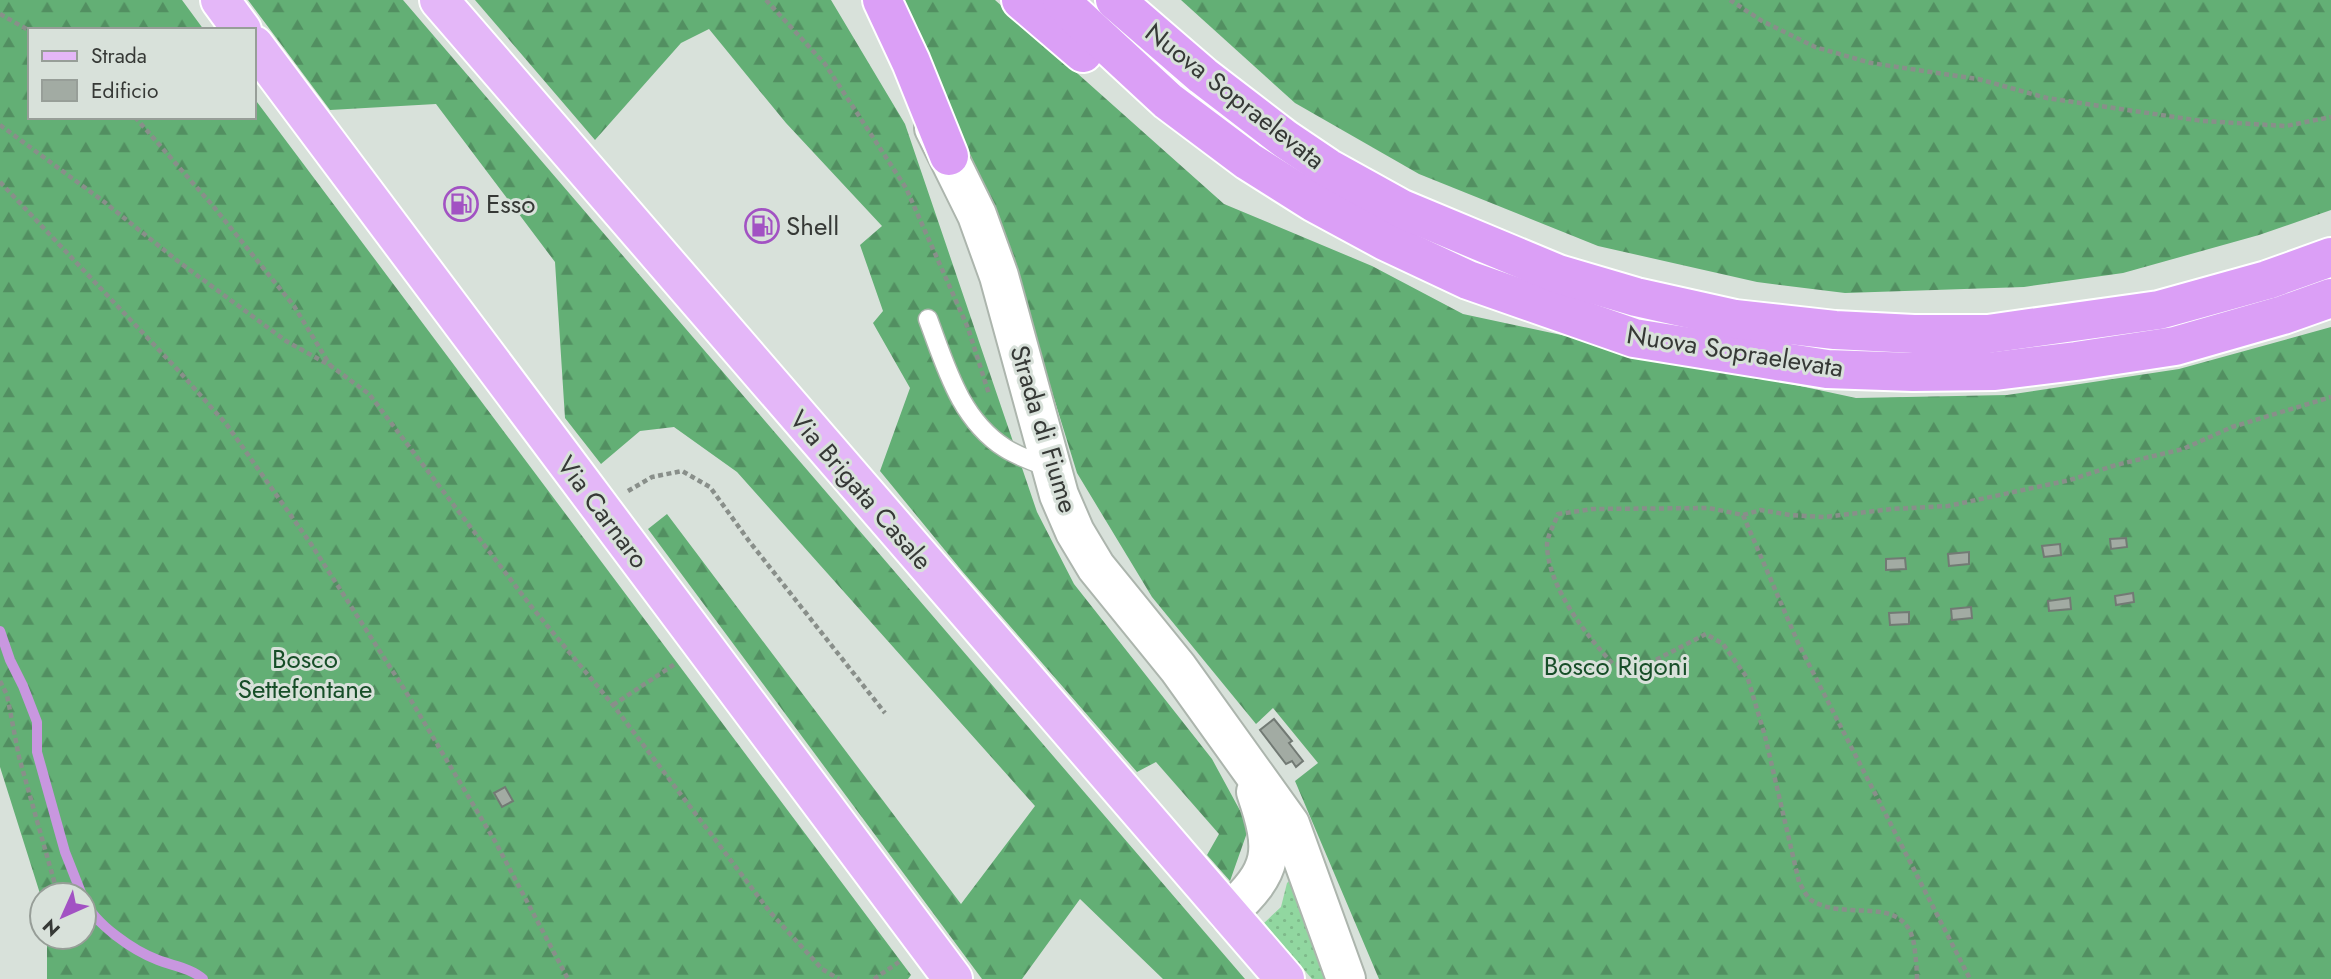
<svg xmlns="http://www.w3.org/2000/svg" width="2331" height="979" font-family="Jost,sans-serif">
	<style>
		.grass { fill: url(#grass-dots) }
		.forest { fill: url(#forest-firs) }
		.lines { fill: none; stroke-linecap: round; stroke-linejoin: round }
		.stream { stroke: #c897df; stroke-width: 10 }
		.building { fill: #a2aba3; stroke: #727a74; stroke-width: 2 }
		.service-casing { stroke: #acb5ad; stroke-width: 21 }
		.secondary-casing { stroke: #acb5ad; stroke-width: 42 }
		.primary-casing { stroke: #fff; stroke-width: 42 }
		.trunk-casing { stroke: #fff; stroke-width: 42 }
		.path { stroke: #898f8a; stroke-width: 4.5; stroke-dasharray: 5 3.5; stroke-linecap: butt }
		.service { stroke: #fff; stroke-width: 18 }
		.secondary { stroke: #fff; stroke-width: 38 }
		.primary { stroke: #e4b7f8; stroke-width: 38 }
		.trunk { stroke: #db9ff6; stroke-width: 38 }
		.labels { text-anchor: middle; stroke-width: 6; stroke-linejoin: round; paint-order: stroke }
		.street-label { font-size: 26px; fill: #363936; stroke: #d8e1da }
		.poi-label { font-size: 26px; fill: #363936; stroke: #d8e1da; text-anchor: start }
		.park-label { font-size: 26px; fill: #174e28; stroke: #d8e1da }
	</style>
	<defs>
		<pattern id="grass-dots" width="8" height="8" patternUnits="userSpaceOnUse" patternTransform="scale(1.75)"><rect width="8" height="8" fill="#91d7a0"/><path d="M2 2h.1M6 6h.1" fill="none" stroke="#7eb98a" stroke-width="1.8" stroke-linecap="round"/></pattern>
		<pattern id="forest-firs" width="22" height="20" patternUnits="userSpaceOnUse" patternTransform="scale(1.75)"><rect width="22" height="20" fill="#63af75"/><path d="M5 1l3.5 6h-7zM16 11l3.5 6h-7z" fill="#528f61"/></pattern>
	</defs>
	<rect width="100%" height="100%" fill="#d8e1da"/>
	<!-- grass -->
	<path class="grass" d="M1292,878L1294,881L1325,979H1312L1264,923L1281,907L1287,883Z"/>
	<!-- forest -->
	<g class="forest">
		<path d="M0,0H182L204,30H30V117H254V98L911,975L908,979H47V937H84V895H42V900L0,767Z"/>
		<path d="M248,0H403L1245,979H1163L1080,899L1022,979H982L648,529L667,514L961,904L1035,806L737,472L674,427L640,431L601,464L565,418L555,262L436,104L330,110Z"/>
		<path d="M475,0H831L905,124L1037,512L1074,584L1212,759L1249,827L1230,881L1207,855L1219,834L1156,762L1137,772L962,571L880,471L910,388L873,323L883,311L860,245L882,226L786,123L709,29L681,43L595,140Z"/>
		<path d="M899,0H995L1224,204L1372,266L1463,314L1856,398L2007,395L2179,369L2331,327V979H1379L1295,781L1318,763L1273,708L1256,724L1152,597L1077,473L997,213Z"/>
		<path d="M1181,0H2331V210L2259,235L2123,273L2024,287L1845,293L1757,282L1598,246L1419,174L1295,103Z"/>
	</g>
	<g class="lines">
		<!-- stream -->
		<g class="stream">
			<path d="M0,631L10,660L23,686L37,722V752L65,852L82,895"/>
			<path d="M84,899C94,924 134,951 158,960C173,966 191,968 203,979"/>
		</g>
	</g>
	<!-- building -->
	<g class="building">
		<path d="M2126,538L2127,547L2111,549L2110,539Z"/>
		<path d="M2060,544L2061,555L2044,557L2042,546Z"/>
		<path d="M1969,552V564L1949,566L1948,554Z"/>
		<path d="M1905,558L1906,569L1886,570V559Z"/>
		<path d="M2133,593L2134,602L2116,605L2115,596Z"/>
		<path d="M2070,598L2071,609L2049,611L2048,601Z"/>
		<path d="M1971,607L1972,618L1952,620L1951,609Z"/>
		<path d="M1909,612V624L1890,625L1889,613Z"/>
		<path d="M1274,719L1292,741L1289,743L1303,761L1296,767L1292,761L1286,764L1260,730Z"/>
		<path d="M505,787L513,801L502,807L494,793Z"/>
	</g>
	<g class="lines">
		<!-- service casing -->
		<g class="service-casing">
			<path id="service" d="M928,319C946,367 960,419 1005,448C1019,457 1035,462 1051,468"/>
		</g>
		<!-- secondary casing -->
		<g class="secondary-casing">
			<g id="secondary">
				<path d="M934,128L977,215L999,276L1059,495L1075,532L1096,567L1178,668L1290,824L1346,979"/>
				<path d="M1228,913C1275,870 1276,851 1256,792"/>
			</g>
		</g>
		<!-- primary casing -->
		<g class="primary-casing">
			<g id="primary">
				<path d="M220,0L242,30"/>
				<path d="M439,0L1285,979"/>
				<path d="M254,45L953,979"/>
			</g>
		</g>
		<!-- trunk casing -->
		<g class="trunk-casing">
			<g id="trunk">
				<path d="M882,0L911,62L949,156"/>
				<path d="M1021,0L1083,53"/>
				<path d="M1062,0L1074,14L1168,101L1248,161L1313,202L1385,241L1468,280L1634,338L1827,369L1913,372L1995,371L2076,361L2175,346L2283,315L2331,298"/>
				<path d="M1115,0L1203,76L1285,139L1328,168L1402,209L1558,274L1636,297L1735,319L1835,330L1914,334H1988L2159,310L2267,280L2331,257"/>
			</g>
		</g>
		<!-- path -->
		<g class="path">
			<path d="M766,0L825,64L906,188L968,328L989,394"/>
			<path d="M1730,0L1762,21L1815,47L1871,63L1978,79L2047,98L2202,121L2286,126L2331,117"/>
			<path d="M0,14L30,31"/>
			<path d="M135,117L213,206L294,306L330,365"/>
			<path d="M0,125L103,201L179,262L286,341L331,366L369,394L530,605L613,705L770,912L822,969L839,979"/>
			<path d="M0,182L177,369L227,425L311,544L406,692L496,843L568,979"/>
			<path d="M628,491L652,477L682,471L710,487L749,541L885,713"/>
			<path d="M1743,515L1799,645L1970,979"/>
			<path d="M0,681L7,695L19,757L58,895"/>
			<path d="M613,705L675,664"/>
			<path d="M874,979L899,962"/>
			<path d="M1917,979C1917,970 1916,961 1915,952C1910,889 1848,924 1811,900C1806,896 1802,887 1799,882L1765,736L1748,679L1723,644L1706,634L1642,667L1613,664C1586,635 1548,587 1547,545C1547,536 1555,523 1558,514L1593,509L1709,508L1743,515L1761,510L1790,515L1824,517L1892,509L1948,506L2070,480L2116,465L2183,449L2232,427L2331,397"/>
		</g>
		<!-- service -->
		<use href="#service" class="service"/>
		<!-- secondary -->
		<use href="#secondary" class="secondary"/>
		<!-- primary -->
		<use href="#primary" class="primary"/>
		<!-- trunk -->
		<use href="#trunk" class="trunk"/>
	</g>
	<!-- icons -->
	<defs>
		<g id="fuel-ring" transform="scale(1.75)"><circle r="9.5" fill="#d8e1da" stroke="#a252c3" stroke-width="1.5"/><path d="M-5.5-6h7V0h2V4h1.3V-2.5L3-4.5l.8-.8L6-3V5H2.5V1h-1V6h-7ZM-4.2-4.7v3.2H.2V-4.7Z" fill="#a252c3"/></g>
	</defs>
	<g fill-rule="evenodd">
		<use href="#fuel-ring" x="461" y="204"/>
		<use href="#fuel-ring" x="762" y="226"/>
	</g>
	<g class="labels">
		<!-- street labels -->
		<g class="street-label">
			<text transform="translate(1235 96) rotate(38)" y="9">Nuova Sopraelevata</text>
			<text transform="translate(1735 351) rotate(9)" y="9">Nuova Sopraelevata</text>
			<text transform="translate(1044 429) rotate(73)" y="9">Strada di Fiume</text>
			<text transform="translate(861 490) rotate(49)" y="9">Via Brigata Casale</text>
			<text transform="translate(603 512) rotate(53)" y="9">Via Carnaro</text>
		</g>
		<!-- poi labels -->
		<g class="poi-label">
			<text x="486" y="213">Esso</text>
			<text x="786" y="235">Shell</text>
		</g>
		<!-- park labels -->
		<g class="park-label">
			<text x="305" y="668">Bosco<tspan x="305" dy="30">Settefontane</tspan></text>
			<text x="1616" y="675">Bosco Rigoni</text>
		</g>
	</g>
	<!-- legend -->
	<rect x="28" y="28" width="228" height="91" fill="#d8e1da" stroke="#979e98" stroke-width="2"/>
	<rect x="42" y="51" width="35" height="10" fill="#e4b7f8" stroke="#979e98" stroke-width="2"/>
	<text x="91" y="63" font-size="21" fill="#363936">Strada</text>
	<rect x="42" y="80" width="35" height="21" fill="#a2aba3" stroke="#979e98" stroke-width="2"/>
	<text x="91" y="98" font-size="21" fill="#363936">Edificio</text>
	<!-- north arrow -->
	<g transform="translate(63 916) rotate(225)"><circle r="33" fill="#d8e1da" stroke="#979e98" stroke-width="2"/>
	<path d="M0-5L12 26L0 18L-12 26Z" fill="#a252c3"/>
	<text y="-10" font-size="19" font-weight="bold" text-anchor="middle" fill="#363936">N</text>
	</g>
</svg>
